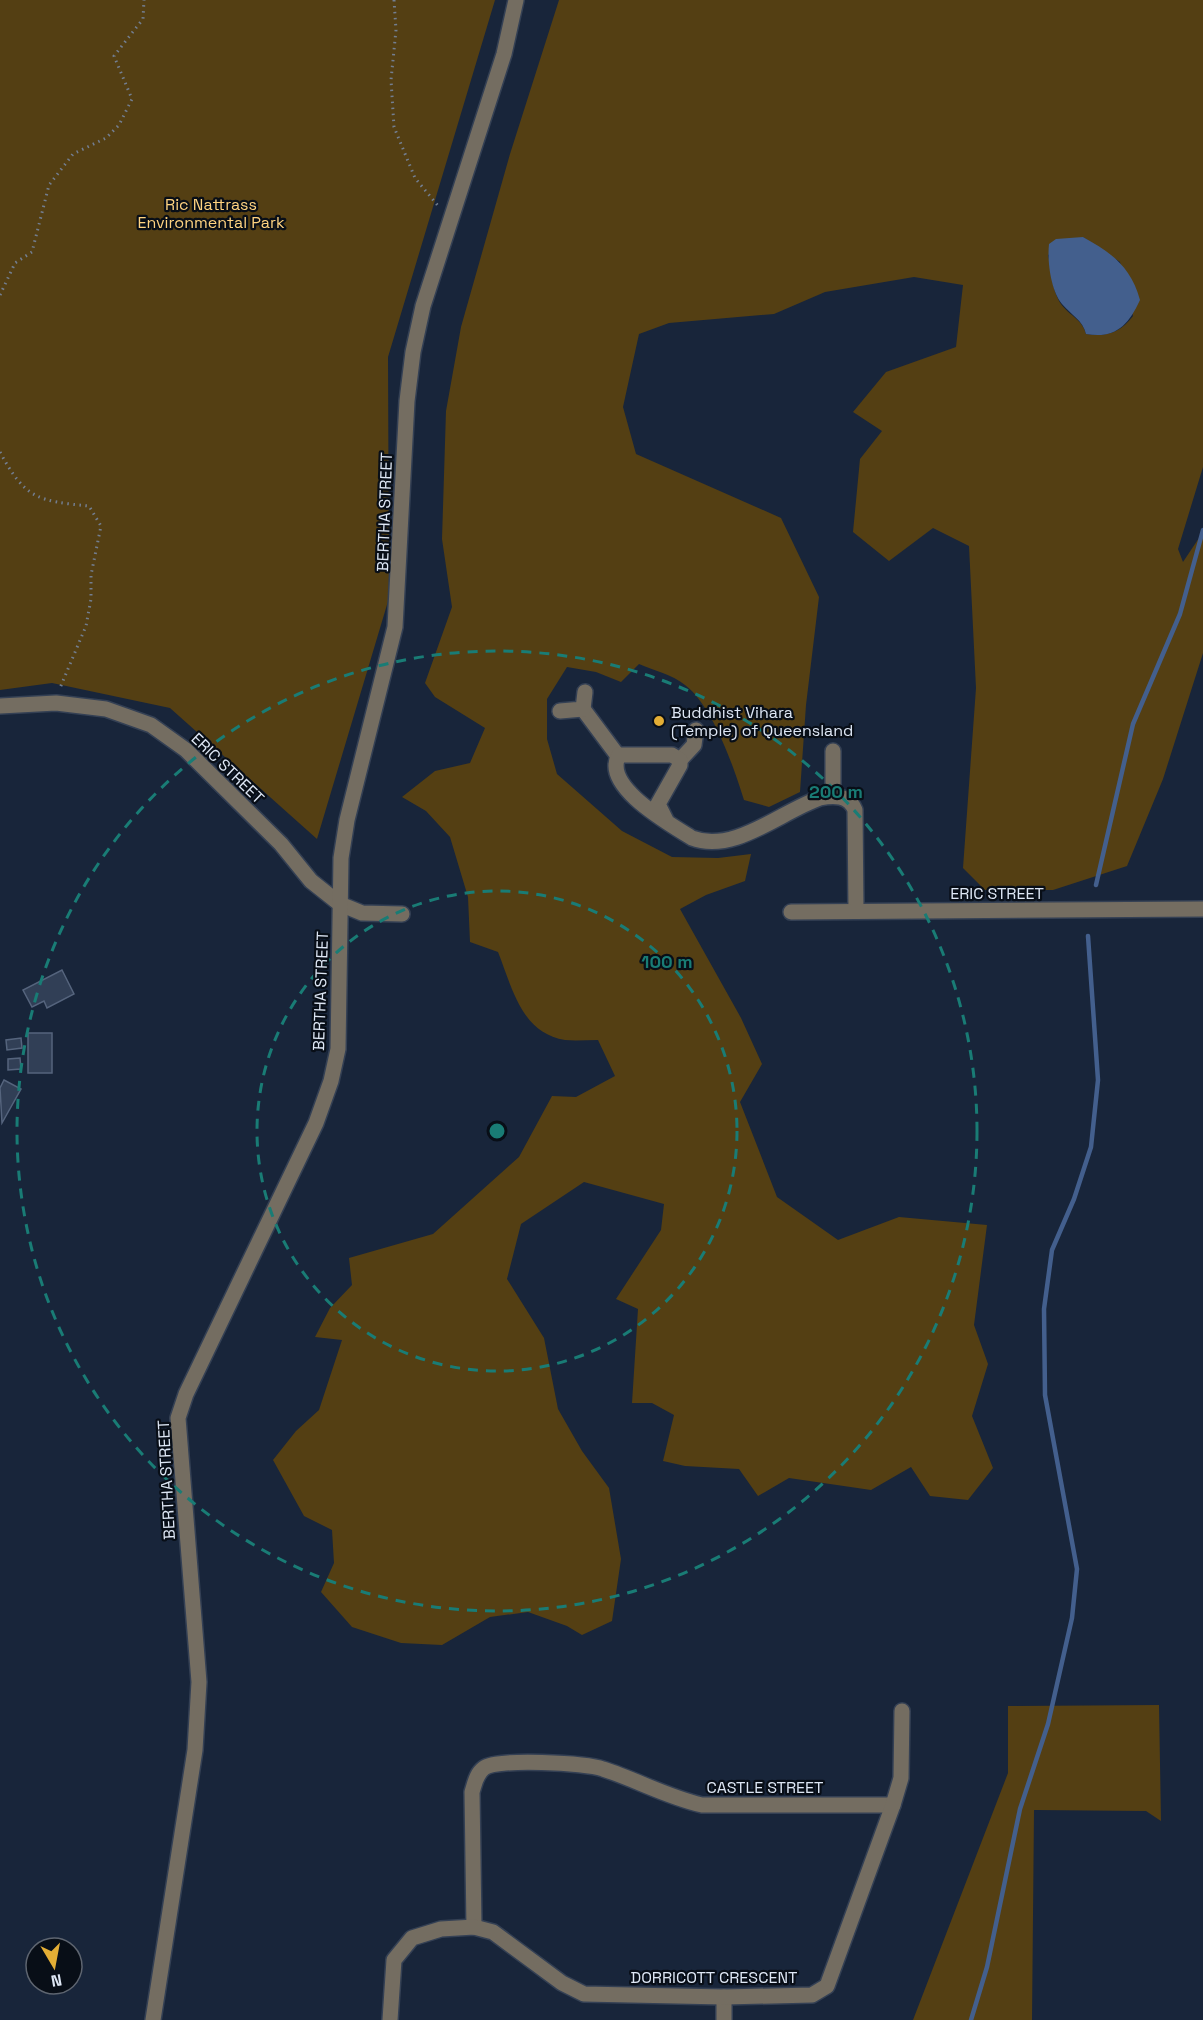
<svg xmlns="http://www.w3.org/2000/svg" width="1203" height="2020" font-family="'Space Grotesk',sans-serif">
	<style>
		.green { fill: #543f13; fill-rule: evenodd }
		.water { fill: #435f8d }
		.lines { fill: none; stroke-linecap: round; stroke-linejoin: round }
		.stream { stroke: #435f8d; stroke-width: 4.5 }
		.building { fill: #313f56; stroke: #55647d; stroke-width: 1.5 }
		.minor-casing { stroke: #344054; stroke-width: 18 }
		.path { stroke: #737e90; stroke-width: 3; stroke-dasharray: 1.5 4.5; stroke-linecap: butt }
		.minor { stroke: #746d61; stroke-width: 15 }
		.ring { fill: none; stroke: #197c75; stroke-width: 3; stroke-dasharray: 10 8 }
		.poi-dot { fill: #e4ae35; stroke: #080e17; stroke-width: 2 }
		.labels { text-anchor: middle; stroke-width: 4.5; stroke-linejoin: round; paint-order: stroke }
		.park-label { font-size: 16px; fill: #ffd380; stroke: #080e17 }
		.street-label { font-size: 16px; fill: #dee7f5; stroke: #080e17 }
		.poi-label { font-size: 16px; fill: #dee7f5; stroke: #080e17; text-anchor: start }
		.centre { fill: #197c75; stroke: #080e17; stroke-width: 3 }
		.ring-label { font-size: 18px; text-anchor: middle; font-weight: bold; fill: #197c75; stroke: #080e17; stroke-width: 4.5; stroke-linejoin: round; paint-order: stroke }
	</style>
	<rect width="100%" height="100%" fill="#18253a"/>
	<!-- green -->
	<g class="green">
		<path d="M0,0H495L388,357L389,598L317,839L170,708L52,683L0,690Z"/>
		<path d="M559,0H1203V467L1178,549L1183,562L1203,532V653L1163,779L1127,866L1053,890H985L963,868L976,688L969,546L933,528L889,561L853,532L860,459L882,431L853,412L886,372L956,347L963,285L914,277L825,292L774,314L669,323L639,334L623,407L636,454L781,518L819,597L806,705L800,792L769,807L744,800C734,768 713,706 685,685C673,675 653,670 639,664L621,682L596,672L567,667L547,699V739L557,774L622,831L672,857L718,858L751,854L745,881L706,895L680,909L741,1018L762,1064L740,1102L777,1197L838,1240L899,1217L987,1225L974,1325L988,1364L972,1416L993,1468L968,1500L930,1496L911,1467L871,1490L789,1478L758,1496L739,1469L685,1466L663,1461L674,1415L652,1403H632L638,1309L616,1299L661,1230L664,1204L584,1182L521,1224L507,1279L544,1338L558,1409L582,1451L609,1488L621,1559L612,1621L582,1635L567,1626L528,1612L490,1617L442,1645L401,1643L352,1627L321,1592L334,1563L332,1530L304,1516L273,1460L296,1431L319,1410L342,1340L315,1337L330,1308L352,1285L349,1258L433,1234L519,1157L552,1096L576,1097L615,1076L598,1040C587,1040 575,1041 565,1040C521,1033 512,987 498,952L470,942L468,897L450,837L426,811L402,797L435,771L470,763L485,728L435,697L425,683L452,607L442,539L446,411L461,327L510,154ZM1083,237L1120,262L1133,316C1120,333 1107,337 1086,334C1082,318 1067,315 1059,301C1051,286 1052,271 1048,255Z"/>
		<path d="M1159,1705L1161,1821L1146,1811L1034,1810L1032,2020H913L1008,1773V1706Z"/>
	</g>
	<!-- water -->
	<path class="water" d="M1083,237C1112,253 1131,267 1140,300C1128,326 1115,339 1086,334C1083,320 1071,315 1062,304C1051,291 1047,261 1049,244L1056,239Z"/>
	<g class="lines">
		<!-- stream -->
		<g class="stream">
			<path d="M1096,885L1133,724L1180,614L1203,530"/>
			<path d="M971,2020L987,1967L1020,1809L1048,1724L1072,1618L1077,1569L1045,1395L1044,1309L1052,1250L1074,1199L1091,1147L1098,1080L1088,936"/>
		</g>
	</g>
	<!-- building -->
	<g class="building">
		<path d="M62,970L74,994L47,1008L44,1001L32,1007L23,990Z"/>
		<rect x="28" y="1033" width="24" height="40"/>
		<path d="M21,1038L22,1048L7,1050L6,1040Z"/>
		<path d="M20,1058L21,1069L8,1070V1059Z"/>
		<path d="M4,1080L21,1089L2,1123L0,1088Z"/>
	</g>
	<g class="lines">
		<!-- minor casing -->
		<g class="minor-casing">
			<g id="minor">
				<path d="M0,706L56,703L106,709L151,725L186,750L281,844L311,881L340,904L362,913L402,914"/>
				<path d="M583,709L618,756"/>
				<path d="M560,711L583,709L585,692"/>
				<path d="M833,751V796"/>
				<path d="M680,760L694,745L696,730"/>
				<path d="M666,820L658,804L680,765V760L672,755H619C601,786 670,824 692,838C734,854 780,812 820,798C834,795 849,795 855,810L856,911"/>
				<path d="M791,912L1203,909"/>
				<path d="M474,1927L472,1792C475,1783 476,1774 484,1768C497,1758 586,1763 603,1769C637,1780 667,1797 702,1805H893"/>
				<path d="M724,1997V2020"/>
				<path d="M153,2020L195,1750L199,1682L178,1418L186,1394L316,1123L331,1081L338,1049L341,858L347,820L395,627L407,401L413,352L423,306L504,54L516,0"/>
				<path d="M390,2020L394,1960L412,1938L441,1929L474,1927L493,1932L562,1983L584,1994L724,1997L812,1995L827,1986L893,1805L901,1778L902,1711"/>
			</g>
		</g>
		<!-- path -->
		<g class="path">
			<path d="M394,0L396,30L391,80L394,127L415,178L439,207"/>
			<path d="M0,295L15,263L32,252L49,185L73,154L106,138L119,125L132,99L114,56L143,19L144,0"/>
			<path d="M0,452C25,499 38,501 89,506L101,526L91,575V599L86,626L60,688"/>
		</g>
		<!-- minor -->
		<use href="#minor" class="minor"/>
	</g>
	<!-- distance rings -->
	<g class="ring">
		<circle cx="497" cy="1131" r="240"/>
		<circle cx="497" cy="1131" r="480"/>
	</g>
	<!-- markers -->
	<circle class="poi-dot" cx="659" cy="721" r="6"/>
	<g class="labels">
		<!-- park labels -->
		<g class="park-label">
			<text x="211" y="210">Ric Nattrass<tspan x="211" dy="18">Environmental Park</tspan></text>
		</g>
		<!-- street labels -->
		<g class="street-label">
			<text transform="translate(384 512) rotate(-88)" y="6">BERTHA STREET</text>
			<text transform="translate(228 768) rotate(44)" y="6">ERIC STREET</text>
			<text x="997" y="899">ERIC STREET</text>
			<text transform="translate(320 991) rotate(-88)" y="6">BERTHA STREET</text>
			<text transform="translate(166 1480) rotate(-93)" y="6">BERTHA STREET</text>
			<text x="765" y="1793">CASTLE STREET</text>
			<text x="714" y="1983">DORRICOTT CRESCENT</text>
		</g>
		<!-- poi labels -->
		<g class="poi-label">
			<text x="671" y="718">Buddhist Vihara<tspan x="671" dy="18">(Temple) of Queensland</tspan></text>
		</g>
	</g>
	<circle cx="497" cy="1131" r="9" class="centre"/>
	<g class="ring-label">
		<text x="836" y="798">200 m</text>
		<text x="667" y="968">100 m</text>
	</g>
	<!-- north arrow -->
	<g transform="translate(54 1966) rotate(170)"><circle r="28" fill="#080e17" stroke="#5e6570" stroke-width="1.5"/>
	<path d="M0-4.5L10 22L0 15L-10 22Z" fill="#e4ae35"/>
	<text y="-9" font-size="16" font-weight="bold" text-anchor="middle" fill="#dee7f5">N</text>
	</g>
</svg>
